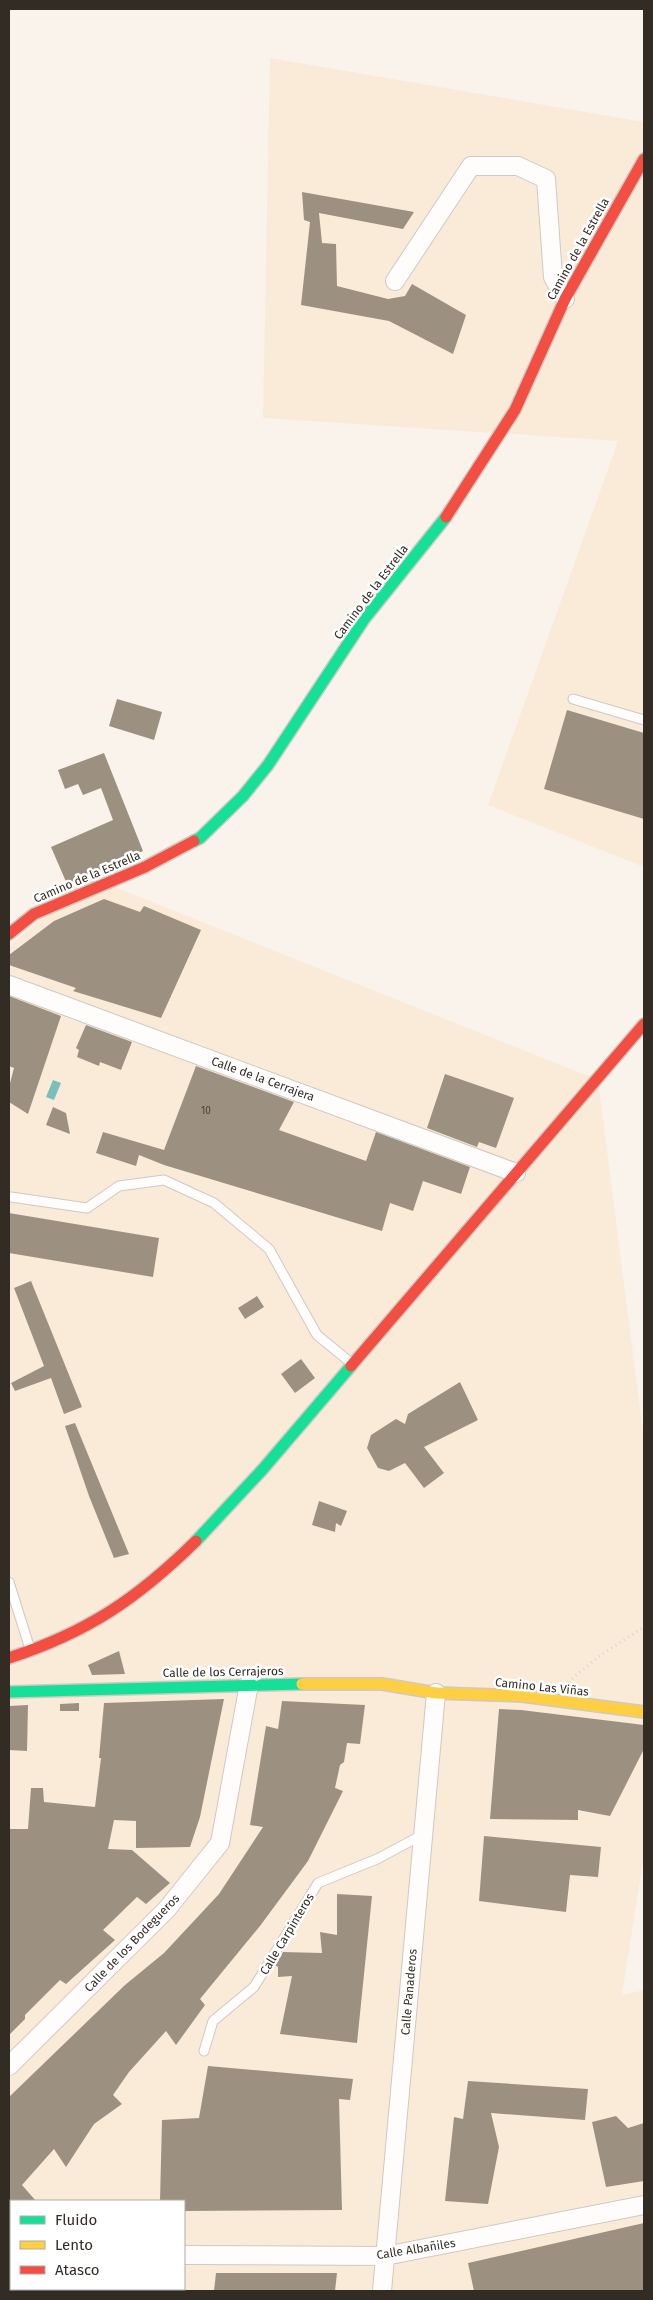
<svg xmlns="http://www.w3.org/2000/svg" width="653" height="2300" font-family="'Fira Sans',sans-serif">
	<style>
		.built { fill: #faebd9; fill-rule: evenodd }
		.water { fill: #7abebd }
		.building { fill: #9c9180 }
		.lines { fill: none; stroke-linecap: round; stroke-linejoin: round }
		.lane-casing { stroke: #cfc9c2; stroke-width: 11 }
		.street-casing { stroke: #cfc9c2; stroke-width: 20 }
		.fast-casing { stroke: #cfc9c2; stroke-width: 14 }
		.slow-casing { stroke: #cfc9c2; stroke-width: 14 }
		.jam-casing { stroke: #cfc9c2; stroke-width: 14 }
		.path { stroke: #d8d6d3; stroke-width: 3; stroke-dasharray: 1 4; stroke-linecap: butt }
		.lane { stroke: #fefdfc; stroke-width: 9 }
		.street { stroke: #fefdfc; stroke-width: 18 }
		.fast { stroke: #16e098; stroke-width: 11 }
		.slow { stroke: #ffcf43; stroke-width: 11 }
		.jam { stroke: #f24e42; stroke-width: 11 }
		.labels { text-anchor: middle; stroke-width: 5; stroke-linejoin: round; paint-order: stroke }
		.number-label { font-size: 10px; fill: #4c453b }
		.street-label { font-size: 12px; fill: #322c24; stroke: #fff }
	</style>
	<rect width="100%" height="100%" fill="#f9f3ec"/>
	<!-- built -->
	<g class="built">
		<path d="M270,58L644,122V867L488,805L618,441L263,418Z"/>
		<path d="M87,876L598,1080L644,1440V1855L622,1995L644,1990V2291H9V947ZM11,2201H184V2289H11Z"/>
	</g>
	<!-- water -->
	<path class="water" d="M53,1080L61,1083L54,1100L46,1097Z"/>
	<!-- building -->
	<g class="building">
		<path d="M302,192L414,212L403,229L319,213L322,243L336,244L337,286L388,299L405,296L412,284L466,315L453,354L389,321L301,305L310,222L304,220Z"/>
		<path d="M117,699L162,712L154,740L109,726Z"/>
		<path d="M567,710L644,733V819L544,789Z"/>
		<path d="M104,753L143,851L67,884L51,847L113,820L101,788L83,795L78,784L65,789L58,770Z"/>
		<path d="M104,899L140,912L144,906L201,930L161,1018L73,991L76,988L9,965V955L54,921Z"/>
		<path d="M9,996L61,1016L28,1114L9,1102V1087L14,1068L9,1066Z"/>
		<path d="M86,1025L132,1042L121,1070L100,1062L99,1066L77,1057L79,1050L76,1048Z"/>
		<path d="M196,1066L294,1102L279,1130L366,1161L376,1132L470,1167L461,1194L423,1181L413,1211L390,1203L382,1231L164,1165L139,1155L136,1166L96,1153L103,1132L164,1150Z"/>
		<path d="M445,1074L514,1098L496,1148L479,1142L477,1147L427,1128Z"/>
		<path d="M53,1107L66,1113L70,1134L46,1125Z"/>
		<path d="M9,1213L159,1238L153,1277L9,1253Z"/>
		<path d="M31,1281L82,1407L64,1414L51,1378L15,1391L11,1383L44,1366L14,1288Z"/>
		<path d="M257,1296L264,1307L245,1319L238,1308Z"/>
		<path d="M301,1359L315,1378L295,1393L281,1374Z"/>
		<path d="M460,1382L478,1420L424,1447L444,1473L424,1488L405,1463L389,1471L378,1468L367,1448L371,1435L396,1419L405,1424L408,1414Z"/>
		<path d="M75,1423L129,1554L114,1558L89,1496L65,1426Z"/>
		<path d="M319,1501L347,1511L341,1526L336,1523L335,1532L312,1525Z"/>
		<path d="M119,1651L125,1674L92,1675L88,1665Z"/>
		<path d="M224,1699L200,1817L190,1847L136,1848V1821L114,1820L108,1849L132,1850L170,1883L146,1904L137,1897L103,1930L115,1940L66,1984L60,1980L25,2015V2019L9,2035V1829H28L31,1788H43L44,1802L95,1807L101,1758H99L104,1703Z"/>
		<path d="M282,1701L365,1705L360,1744L347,1743L344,1762L340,1765L335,1788L343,1791L308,1861L260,1926L200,1999L205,2005L176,2045L166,2031L129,2072L113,2095L122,2104L94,2124L66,2167L54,2149L22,2185L36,2201H9V2097L125,1985L164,1953L219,1894L263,1827L250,1825L266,1726L278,1729Z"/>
		<path d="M79,1703V1711H60V1704Z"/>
		<path d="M28,1705L27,1751L9,1750V1706Z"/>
		<path d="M499,1709L521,1710L644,1725V1749L610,1816L578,1810V1820L490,1819Z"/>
		<path d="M484,1836L601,1847L598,1877L570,1875L566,1912L479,1901Z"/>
		<path d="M337,1894L372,1896L357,2043L280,2034L292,1976L278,1977V1967L275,1965L283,1952L322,1953L320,1932L337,1935Z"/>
		<path d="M208,2066L353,2079L350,2100L339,2099L342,2210L184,2211V2201H160L162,2120L199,2118Z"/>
		<path d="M468,2081L588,2089L585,2120L491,2113L499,2147L488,2204L445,2201L454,2117L463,2119Z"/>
		<path d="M616,2116L628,2128L644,2123V2181L606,2187L592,2122Z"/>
		<path d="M644,2223V2291H474L468,2263Z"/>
		<path d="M216,2273H337L335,2291H214Z"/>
	</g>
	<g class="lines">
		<!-- lane casing -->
		<g class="lane-casing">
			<g id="lane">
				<path d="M573,699L644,720"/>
				<path d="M11,1197L87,1208L119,1186L164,1180L214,1203L269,1249L317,1335L350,1362"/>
				<path d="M9,1582L30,1649"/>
				<path d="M204,2051L213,2021L254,1987L318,1883L377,1859L424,1834"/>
			</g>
		</g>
		<!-- street casing -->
		<g class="street-casing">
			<g id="street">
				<path d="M395,281L471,166H518L546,179L553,277L565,299"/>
				<path d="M9,985L516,1173"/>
				<path d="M9,2066L167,1909L220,1843L249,1684"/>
				<path d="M9,2253H11"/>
				<path d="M184,2255L385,2256L644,2205"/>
				<path d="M382,2291L436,1693"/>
			</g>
		</g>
		<!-- fast casing -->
		<g class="fast-casing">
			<g id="fast">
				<path d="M194,841L200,838L243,796L268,765L365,618L446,517"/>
				<path d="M196,1541L263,1469L351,1366"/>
				<path d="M9,1692L302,1684"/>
			</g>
		</g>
		<!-- slow casing -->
		<g class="slow-casing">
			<path id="slow" d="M302,1684H382L436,1693L522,1696L644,1712"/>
		</g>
		<!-- jam casing -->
		<g class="jam-casing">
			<g id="jam">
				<path d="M446,517L515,410L565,299L644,159"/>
				<path d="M9,934L34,914L145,867L194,841"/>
				<path d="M351,1366L644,1024"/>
				<path d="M9,1658C88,1632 137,1599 196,1541"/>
			</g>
		</g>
		<!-- path -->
		<path class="path" d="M568,1682L598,1657L644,1627"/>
		<!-- lane -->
		<use href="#lane" class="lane"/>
		<!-- street -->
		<use href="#street" class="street"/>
		<!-- fast -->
		<use href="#fast" class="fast"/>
		<!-- slow -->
		<use href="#slow" class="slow"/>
		<!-- jam -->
		<use href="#jam" class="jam"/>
	</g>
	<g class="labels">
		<!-- number labels -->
		<g class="number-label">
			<text x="206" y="1114">10</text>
		</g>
		<!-- street labels -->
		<g class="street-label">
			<text transform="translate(578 249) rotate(-61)" y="4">Camino de la Estrella</text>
			<text transform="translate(371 592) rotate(-53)" y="4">Camino de la Estrella</text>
			<text transform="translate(87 877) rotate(-23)" y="4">Camino de la Estrella</text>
			<text transform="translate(263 1079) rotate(20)" y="4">Calle de la Cerrajera</text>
			<text transform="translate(223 1672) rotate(-1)" y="4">Calle de los Cerrajeros</text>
			<text transform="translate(542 1687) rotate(6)" y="4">Camino Las Viñas</text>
			<text transform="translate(287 1934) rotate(-59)" y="4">Calle Carpinteros</text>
			<text transform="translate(132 1943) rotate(-46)" y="4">Calle de los Bodegueros</text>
			<text transform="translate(409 1992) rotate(-85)" y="4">Calle Panaderos</text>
			<text transform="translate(416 2249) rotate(-9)" y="4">Calle Albañiles</text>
		</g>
	</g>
	<!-- border -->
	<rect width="653" height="2300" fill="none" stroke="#322c24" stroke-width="20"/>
	<!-- legend -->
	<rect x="10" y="2200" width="175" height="90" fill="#ffffff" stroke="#adaba7"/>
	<rect x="20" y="2216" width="25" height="8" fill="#16e098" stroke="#adaba7"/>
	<text x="55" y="2225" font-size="15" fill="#322c24">Fluido</text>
	<rect x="20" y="2241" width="25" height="8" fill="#ffcf43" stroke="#adaba7"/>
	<text x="55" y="2250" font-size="15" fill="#322c24">Lento</text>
	<rect x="20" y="2266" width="25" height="8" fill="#f24e42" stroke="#adaba7"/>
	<text x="55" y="2275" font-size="15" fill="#322c24">Atasco</text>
</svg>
